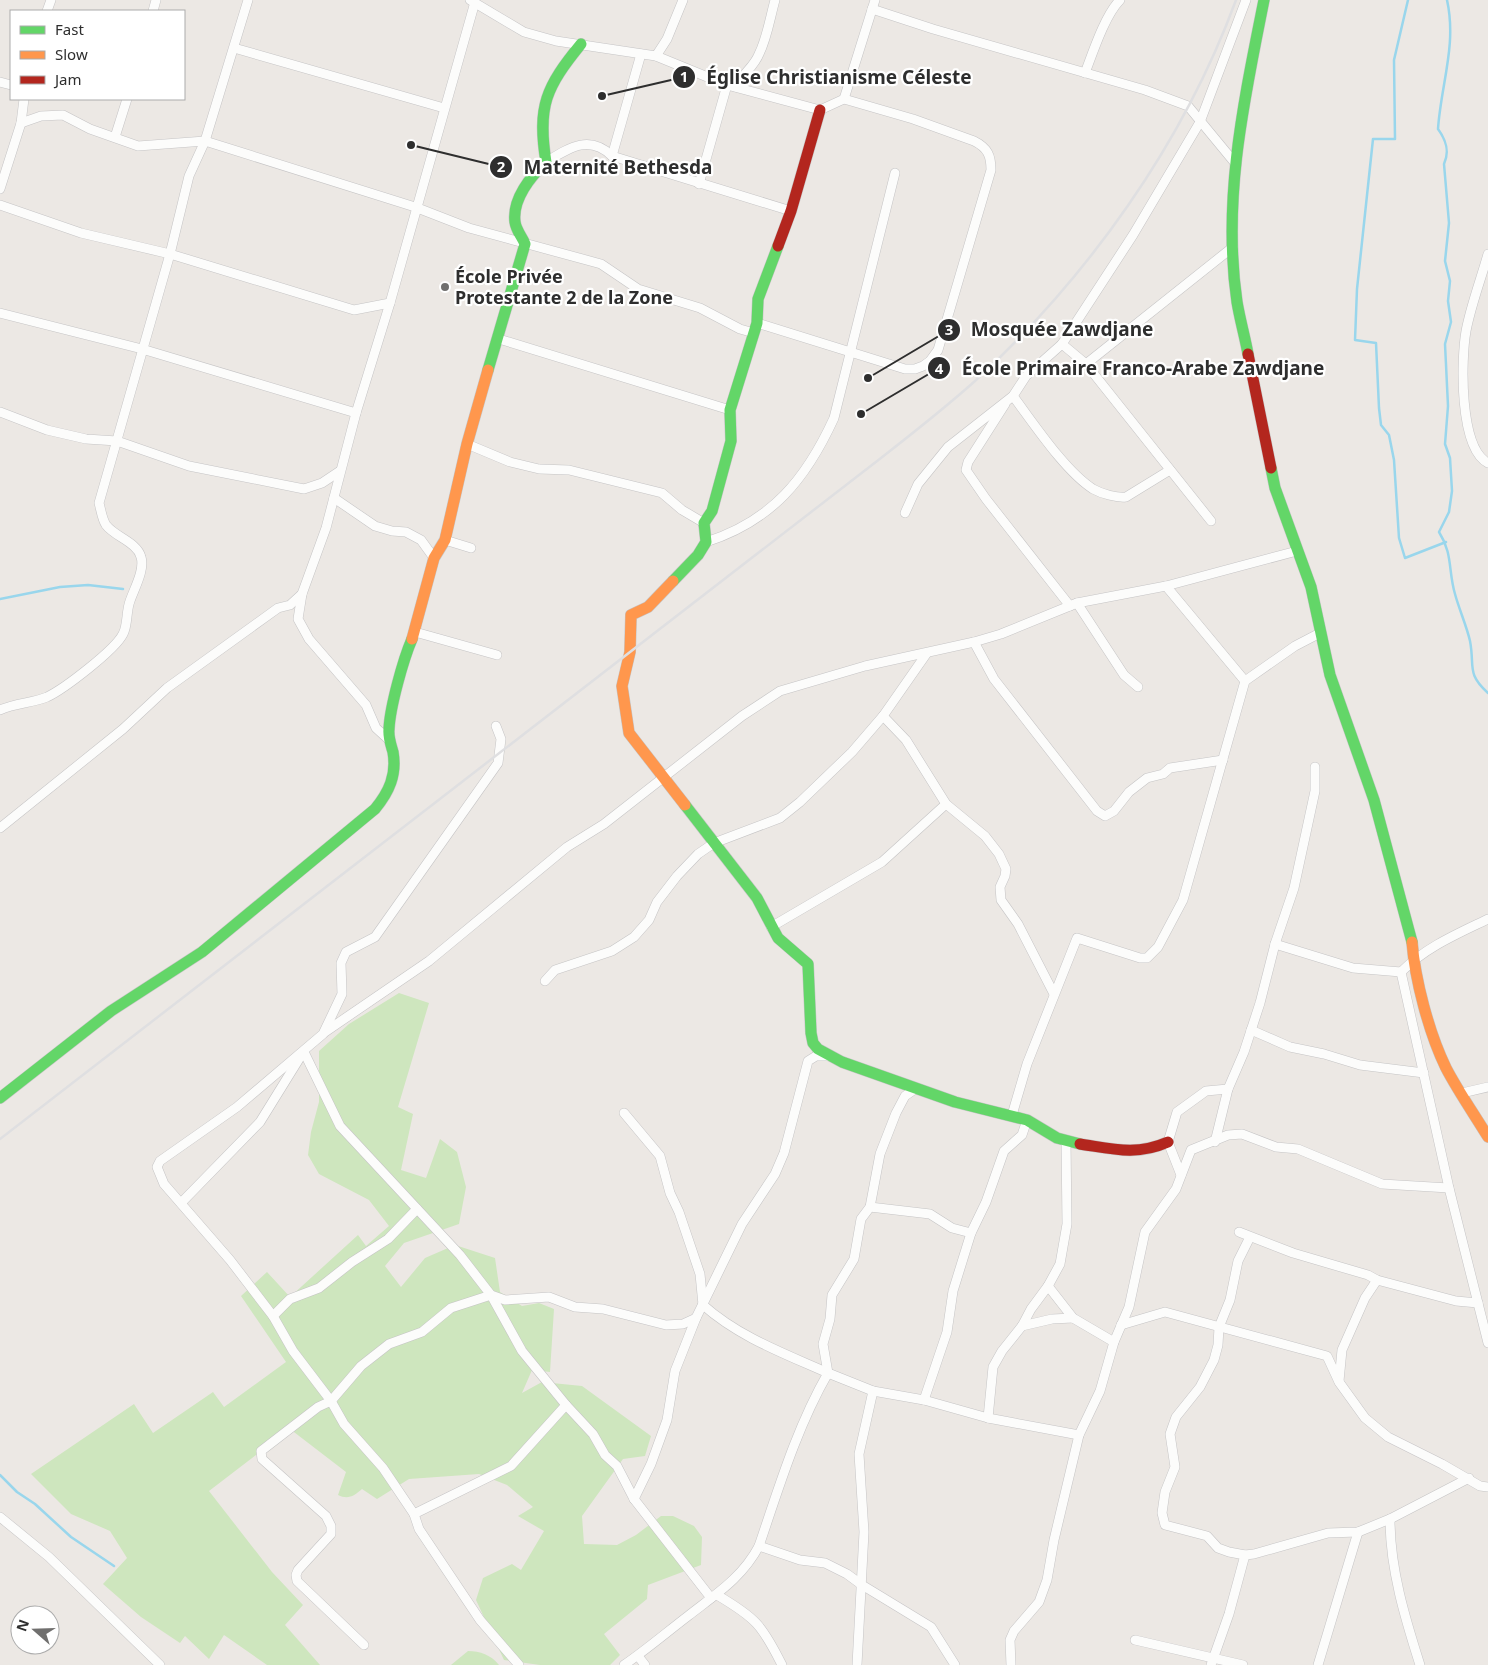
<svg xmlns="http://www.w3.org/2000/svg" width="1488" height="1665" font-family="'Noto Sans',sans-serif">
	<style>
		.green { fill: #cee6be }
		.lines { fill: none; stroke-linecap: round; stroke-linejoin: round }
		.stream { stroke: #99d6ec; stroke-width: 2.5 }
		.street-casing { stroke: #c5c4c5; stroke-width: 10 }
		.fast-casing { stroke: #c5c4c5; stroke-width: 12 }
		.slow-casing { stroke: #c5c4c5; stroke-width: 12 }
		.jam-casing { stroke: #c5c4c5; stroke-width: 12 }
		.street { stroke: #fcfcfb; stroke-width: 9 }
		.fast { stroke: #63d668; stroke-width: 11 }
		.slow { stroke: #ff974d; stroke-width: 11 }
		.jam { stroke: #b3261e; stroke-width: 11 }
		.rail { stroke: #dfdfe1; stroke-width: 2.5 }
		.poi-dot { fill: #706f6e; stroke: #fff; stroke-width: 2 }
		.labels { text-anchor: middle; stroke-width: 4.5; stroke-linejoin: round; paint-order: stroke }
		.poi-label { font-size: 18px; font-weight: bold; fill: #2e2e2e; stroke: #fff; text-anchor: start }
		.leader { fill: none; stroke: #2e2e2e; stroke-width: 2 }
		.callout-dot { fill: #2e2e2e; stroke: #fff; stroke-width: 2 }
		.mark-label { font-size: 15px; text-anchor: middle; font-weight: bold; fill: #fff }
		.callout-label { font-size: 19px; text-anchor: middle; font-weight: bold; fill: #2e2e2e; stroke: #fff; stroke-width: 4.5; stroke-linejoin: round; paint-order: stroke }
	</style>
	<rect width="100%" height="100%" fill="#ece8e4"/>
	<!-- green -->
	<g class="green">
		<path d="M399,993L429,1003L398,1107L413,1114L401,1170L426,1178L440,1139L457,1152L466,1187L459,1224L404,1243L385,1266L401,1287L425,1258L455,1245L495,1258L500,1292L522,1306L539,1303L554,1309L550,1372L532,1370L522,1393L542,1382L582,1386L651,1436L645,1456L623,1459L582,1516L584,1544L617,1545L636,1535L661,1516H673L694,1526L702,1537L701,1565L648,1585L647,1599L604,1634L620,1655L610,1665H540L504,1660L476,1600L483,1578L512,1564L521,1570L544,1531L518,1516L533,1507L507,1485L479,1474L409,1479L377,1499L362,1489C354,1496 348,1500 338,1495L346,1472L290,1429L209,1491L272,1572L303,1605L285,1625L320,1665H267L224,1635L209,1659L185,1636L180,1643L141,1617L103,1584L127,1558L110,1531L71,1514L31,1474L134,1404L153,1433L213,1392L224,1407L286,1362L241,1296L267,1272L290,1297L358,1235L366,1246L389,1226L369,1200L319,1174L308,1155L311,1132L319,1102V1051L349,1024Z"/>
		<path d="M468,1651C480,1651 491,1655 499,1665H451Z"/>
	</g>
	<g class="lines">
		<!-- stream -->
		<g class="stream">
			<path d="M1408,0L1394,60L1395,139H1373L1357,289L1355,340L1376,343L1379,408L1381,425L1389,435L1394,460L1399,538L1405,558L1446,542"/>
			<path d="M1447,0C1457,45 1441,84 1438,129C1446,140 1450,151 1444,164L1449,223L1445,261L1450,281L1448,301L1451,322L1445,344L1448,406L1445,444L1450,458L1452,491L1449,512L1439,532C1453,554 1448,570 1455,594C1459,609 1467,627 1470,641C1475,667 1466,673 1488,693"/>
			<path d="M0,599L60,587L88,585L123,589"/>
			<path d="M0,1475L17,1492L35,1504L71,1537L114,1566"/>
		</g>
		<!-- street casing -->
		<g class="street-casing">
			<g id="street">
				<path d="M470,0L524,32L556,41L656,56L727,85L820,110L844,99L913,119L974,141C988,148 991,156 991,170L938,350L930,361L923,366L915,369H905L757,323"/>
				<path d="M872,9L933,29L1145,90L1188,106L1235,163"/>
				<path d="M47,11L51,0"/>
				<path d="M153,11L156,0"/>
				<path d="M234,48L444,108"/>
				<path d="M656,56L667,39L683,0"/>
				<path d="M1085,73C1093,52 1105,15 1120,0"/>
				<path d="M0,82L11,85"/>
				<path d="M736,87C742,74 754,67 759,54C767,38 770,18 775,0"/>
				<path d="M844,99L875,0"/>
				<path d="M21,123L41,116L63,115L90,129L138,146L205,141L415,207L469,228L601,264L638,289L700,308L740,329L754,333"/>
				<path d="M115,137L127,99"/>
				<path d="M612,156L641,54"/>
				<path d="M546,162C569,148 589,134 612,156L791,211"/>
				<path d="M699,184L727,85"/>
				<path d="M0,189L21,123L24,99"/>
				<path d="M0,205L81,233L170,254L354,310L390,303"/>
				<path d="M1488,254C1481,279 1471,305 1466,331C1461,360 1459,448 1488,463"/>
				<path d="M0,313L142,349L356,413"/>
				<path d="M499,339L730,410"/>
				<path d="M1062,344L1086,364L1211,521"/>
				<path d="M1086,364L1233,247"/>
				<path d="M1013,396C1034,424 1065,471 1093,489C1102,494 1117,498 1126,497L1170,470"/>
				<path d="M1005,404L968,462L966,470L986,499L1070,606"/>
				<path d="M0,412L47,430L86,439L117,441L189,466L304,489L322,483L340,471"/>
				<path d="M467,444L510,462L539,469L569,470L662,493L682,510L704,523"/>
				<path d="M334,498L375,526L392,531L406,532L421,540L434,558"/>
				<path d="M905,513L918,484L948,447L1013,396L1026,376L1062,344L1133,235L1200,122L1246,0"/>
				<path d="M445,540L471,548"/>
				<path d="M706,542C772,521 806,479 834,418L895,173"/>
				<path d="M1166,586L1245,681"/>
				<path d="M302,594L298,619L309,639L366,705L376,728L388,739"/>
				<path d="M1077,603L1124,675L1138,687"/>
				<path d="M415,632L497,655"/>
				<path d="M974,642L994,679L1097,811L1105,816L1114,811L1129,792L1147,778L1163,774L1170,768L1223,760"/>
				<path d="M0,710C15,703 33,703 47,697C64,689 115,650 123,634C128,625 126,611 130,601C134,589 145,570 141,557C137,542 115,537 106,525C102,519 101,510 99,503L170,254L189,176L205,141L248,0"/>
				<path d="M883,716L906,740L946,804L985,836L999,854L1006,869L1005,876L1000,887L1001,900L1018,924L1054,994"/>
				<path d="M496,726L501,739L498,763L375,937L346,952L341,963L342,994L323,1034L237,1107L160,1161L157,1167L164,1184L230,1260L273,1316L293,1351L331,1401L344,1424L383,1468L414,1514L419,1529L480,1620L519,1665"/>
				<path d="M0,828L123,729L167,688L278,608L290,605L302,594L326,528L356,413L390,303L475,2"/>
				<path d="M1488,919C1457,934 1426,947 1401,972L1449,1188L1488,1343"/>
				<path d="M771,927L882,862L946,804"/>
				<path d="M1275,944L1353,968L1401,972"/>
				<path d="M545,981L555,970L612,951L634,937L649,920L657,902L677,876L698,854L714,843L780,818L800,802L852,752L883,716L927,653"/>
				<path d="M1251,1030L1290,1047L1324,1054L1360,1065L1424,1073"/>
				<path d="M325,1032L429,961L567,847L604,824L742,716L780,691L865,666L974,642L1001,634L1077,603L1166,586L1297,551"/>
				<path d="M304,1052L340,1126L460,1255L491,1295L505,1300L549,1297L575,1307L603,1309L666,1325L683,1324L696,1318"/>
				<path d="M1462,1093L1488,1087"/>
				<path d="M624,1113L660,1156L670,1193L679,1212L700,1274L703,1305C739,1337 783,1353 828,1373"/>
				<path d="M1012,1115L1027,1064L1077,938L1140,958H1147L1158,947L1183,900L1245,681L1295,646L1320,633"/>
				<path d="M1215,1142L1228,1089L1244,1052L1260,1003L1275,944L1294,888L1315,791V767"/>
				<path d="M1181,1175L1168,1142L1177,1112L1206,1091L1228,1089"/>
				<path d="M181,1203L260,1122L299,1059"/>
				<path d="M870,1207L930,1214L952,1228L971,1233"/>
				<path d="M1239,1232L1293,1253L1368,1275L1377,1280L1456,1301L1478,1303"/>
				<path d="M1250,1237L1238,1261L1230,1300L1219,1327L1218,1345L1214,1360L1200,1387L1176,1417L1170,1434L1175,1467L1165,1492L1162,1513L1165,1525L1207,1536L1218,1548L1229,1552L1245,1555L1254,1554L1328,1533L1358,1532L1390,1519L1469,1478"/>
				<path d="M1048,1286L1073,1318L1114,1342"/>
				<path d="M273,1316L290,1299L319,1288L352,1262L388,1239L417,1209"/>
				<path d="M1121,1325L1165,1312L1327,1356L1339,1382L1365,1418L1388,1437L1442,1464L1480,1486L1488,1487"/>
				<path d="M1022,1326L1052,1319L1073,1318"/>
				<path d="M828,1373L823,1344L830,1319L832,1295L854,1259L861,1219L870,1207L880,1154L896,1113L905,1096L915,1089"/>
				<path d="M1339,1381L1342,1350L1365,1298L1377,1280"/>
				<path d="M924,1400L947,1332L953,1291L971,1233L986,1202L1004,1151L1022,1135L1027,1120"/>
				<path d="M988,1418L1079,1435"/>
				<path d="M634,1499L651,1464L667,1420L675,1371L696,1318L742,1224L775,1174L784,1153L808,1061L816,1056H829"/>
				<path d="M414,1514L511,1466L566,1405L593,1434L605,1455L617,1466L634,1499L711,1598"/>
				<path d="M0,1517L49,1557L160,1665"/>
				<path d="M1390,1519C1390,1569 1405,1618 1420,1665"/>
				<path d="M759,1546L800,1560L825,1563L847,1574L862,1585L931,1627L955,1665"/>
				<path d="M717,1595C756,1618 762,1625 782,1665"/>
				<path d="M1135,1640L1243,1665"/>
				<path d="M364,1645L297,1581L296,1575L298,1570L331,1534V1526L326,1516L262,1459L261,1451L318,1407L331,1401L361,1366L389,1344L422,1332L451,1308L491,1295L522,1351L566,1405"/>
				<path d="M638,1656L645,1665"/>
				<path d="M624,1665C646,1650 667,1632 688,1616C716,1594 742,1578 759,1546C779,1487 797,1427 828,1373L873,1391L924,1400L988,1418L993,1367L1002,1351L1022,1326L1031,1309L1048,1286L1060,1264L1067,1224L1066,1141"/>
				<path d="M857,1665L864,1532L859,1454L873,1391"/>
				<path d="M1011,1665L1010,1640L1014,1631L1039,1602L1047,1580L1054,1540L1079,1435L1100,1391L1114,1342L1129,1307L1145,1232L1176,1189L1191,1150L1228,1135L1242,1134L1276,1147L1298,1149L1382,1184L1449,1188"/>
				<path d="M1211,1665L1229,1614L1245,1555"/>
				<path d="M1318,1665L1358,1532"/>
			</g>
		</g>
		<!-- fast casing -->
		<g class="fast-casing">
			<g id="fast">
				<path d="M1248,354C1245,337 1240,320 1237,302C1222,200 1244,100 1264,0"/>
				<path d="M488,370L525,244C522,237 516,230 515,222C512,199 531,176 546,162C537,106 546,87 581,44"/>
				<path d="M1271,468L1275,488L1311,587L1330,675L1374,800L1412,942"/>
				<path d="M673,581L698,555L706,542L704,523L712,511L731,441L730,410L757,323L758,299L778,246"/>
				<path d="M685,805L757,898L778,938L808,964L811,1033L813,1043L818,1049L842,1062L955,1102L1027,1120L1057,1138L1080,1144"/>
				<path d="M0,1098L111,1011L202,952L375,809C389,792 397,775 393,752C391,745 388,737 389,729C390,707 403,660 412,639"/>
			</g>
		</g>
		<!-- slow casing -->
		<g class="slow-casing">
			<g id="slow">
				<path d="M673,581L648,607L631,615L630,652L622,686L629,733L685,805"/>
				<path d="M412,639L434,558L445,540L467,444L488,370"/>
				<path d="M1412,942C1415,980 1429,1033 1446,1068C1458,1091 1474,1114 1488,1137"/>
			</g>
		</g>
		<!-- jam casing -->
		<g class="jam-casing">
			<g id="jam">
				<path d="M778,246L791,211L820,110"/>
				<path d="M1248,354L1271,468"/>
				<path d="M1080,1144C1113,1149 1136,1156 1168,1142"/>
			</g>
		</g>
		<!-- street -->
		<use href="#street" class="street"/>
		<!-- fast -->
		<use href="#fast" class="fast"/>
		<!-- slow -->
		<use href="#slow" class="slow"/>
		<!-- jam -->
		<use href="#jam" class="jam"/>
		<!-- rail -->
		<path class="rail" d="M0,1139L881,458C913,433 945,408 975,381C1088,277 1183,144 1236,0"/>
	</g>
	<!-- markers -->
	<circle class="poi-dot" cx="445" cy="287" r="5"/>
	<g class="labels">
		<!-- poi labels -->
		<g class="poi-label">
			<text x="455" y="283">École Privée<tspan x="455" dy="21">Protestante 2 de la Zone</tspan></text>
		</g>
	</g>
	<!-- callouts -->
	<path class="leader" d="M602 96L684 77M411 145L501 167M868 378L949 330M861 414L939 368"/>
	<g class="callout-dot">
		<circle cx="602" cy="96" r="5"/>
		<circle cx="411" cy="145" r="5"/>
		<circle cx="868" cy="378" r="5"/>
		<circle cx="861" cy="414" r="5"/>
		<circle cx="684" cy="77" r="12"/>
		<circle cx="501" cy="167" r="12"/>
		<circle cx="949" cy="330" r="12"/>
		<circle cx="939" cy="368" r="12"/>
	</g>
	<g class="mark-label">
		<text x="684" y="82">1</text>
		<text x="501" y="172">2</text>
		<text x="949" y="335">3</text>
		<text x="939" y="374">4</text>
	</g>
	<g class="callout-label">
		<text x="839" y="84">Église Christianisme Céleste</text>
		<text x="618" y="174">Maternité Bethesda</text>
		<text x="1062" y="336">Mosquée Zawdjane</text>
		<text x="1143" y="375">École Primaire Franco-Arabe Zawdjane</text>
	</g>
	<!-- legend -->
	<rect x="10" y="10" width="175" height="90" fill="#ffffff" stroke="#ababab"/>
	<rect x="20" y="26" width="25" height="8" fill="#63d668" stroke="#ababab"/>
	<text x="55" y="35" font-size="15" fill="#2e2e2e">Fast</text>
	<rect x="20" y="51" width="25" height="8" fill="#ff974d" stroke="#ababab"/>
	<text x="55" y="60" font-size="15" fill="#2e2e2e">Slow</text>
	<rect x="20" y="76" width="25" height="8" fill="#b3261e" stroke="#ababab"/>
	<text x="55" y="85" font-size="15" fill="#2e2e2e">Jam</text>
	<!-- north arrow -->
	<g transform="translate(35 1630) rotate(290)"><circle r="24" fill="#ffffff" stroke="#ababab"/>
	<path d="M0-4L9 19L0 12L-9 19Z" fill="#706f6e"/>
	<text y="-8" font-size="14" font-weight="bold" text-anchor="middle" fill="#2e2e2e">N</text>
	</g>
</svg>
